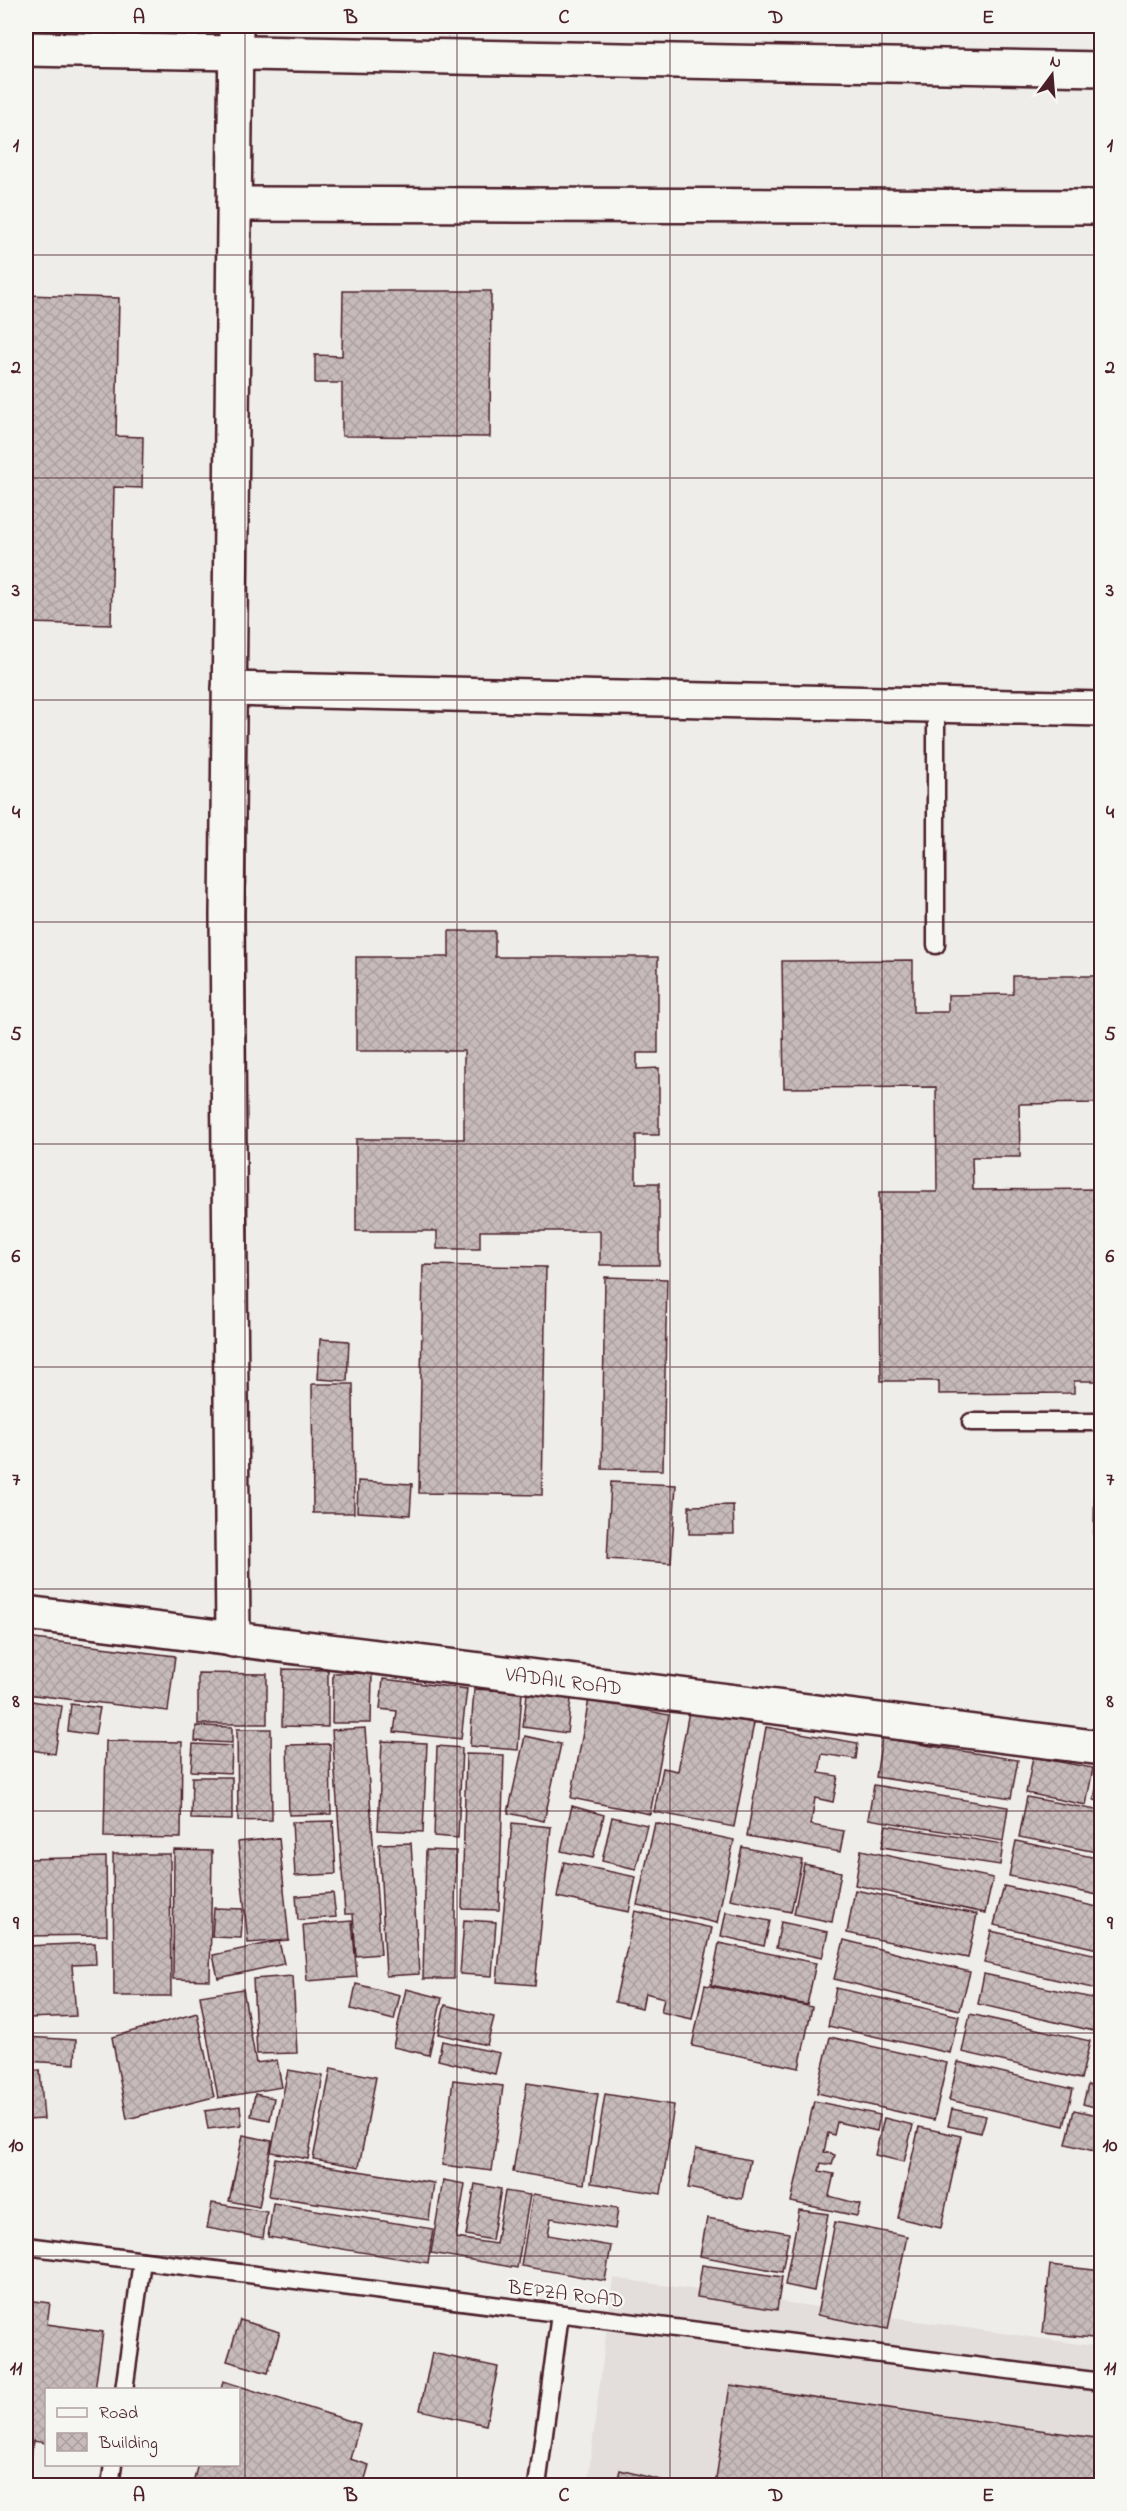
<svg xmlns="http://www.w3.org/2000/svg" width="1127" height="2511" font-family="'Indie Flower',sans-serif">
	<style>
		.built { fill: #e3dedc }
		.building { fill: url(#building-cross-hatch); stroke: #4a1f2b; stroke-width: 1.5 }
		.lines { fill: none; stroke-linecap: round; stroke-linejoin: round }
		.service-casing { stroke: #4a1f2b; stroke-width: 21 }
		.minor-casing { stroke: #4a1f2b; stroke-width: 38 }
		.tertiary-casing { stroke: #4a1f2b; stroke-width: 38 }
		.service { stroke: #f6f6f2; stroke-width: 16 }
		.minor { stroke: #f6f6f2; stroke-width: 33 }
		.tertiary { stroke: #f6f6f2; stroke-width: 33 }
		.grid { fill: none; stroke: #4a1f2b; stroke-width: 1.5; stroke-opacity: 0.55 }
		.labels { text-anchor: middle; stroke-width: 5; stroke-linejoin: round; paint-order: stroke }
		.street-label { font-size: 20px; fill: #4a1f2b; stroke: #f6f6f2 }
		.neatline { fill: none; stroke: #4a1f2b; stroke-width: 2 }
		.grid-label { font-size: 20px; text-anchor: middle; font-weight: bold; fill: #4a1f2b }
	</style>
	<defs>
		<pattern id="building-cross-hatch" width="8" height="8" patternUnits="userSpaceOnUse" patternTransform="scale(1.5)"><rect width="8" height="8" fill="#c6babb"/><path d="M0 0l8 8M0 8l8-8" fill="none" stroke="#ac9fa1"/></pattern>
	</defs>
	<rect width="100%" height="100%" fill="#efedea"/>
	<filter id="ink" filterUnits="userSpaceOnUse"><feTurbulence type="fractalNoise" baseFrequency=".0167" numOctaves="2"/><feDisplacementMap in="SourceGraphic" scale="12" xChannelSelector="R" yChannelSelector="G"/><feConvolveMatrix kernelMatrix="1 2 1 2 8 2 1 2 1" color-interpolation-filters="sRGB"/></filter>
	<g filter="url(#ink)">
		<!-- built -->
		<path class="built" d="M613,2278L1101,2347V2485L587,2486Z"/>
		<!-- building -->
		<g class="building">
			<path d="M343,291H491L490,437L342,436V383H315V355L342,356Z"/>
			<path d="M26,295L119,298L116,436L143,437L142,488L114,487L111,625L26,623Z"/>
			<path d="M449,931H495V957H658V1053H637V1069L659,1068V1135H636V1183H659V1265H600V1231H480V1249H437V1231H356V1139H464V1051H356V957H449Z"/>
			<path d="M913,960V1012H948V995L1013,994V976H1102V1103L1019,1104L1020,1157H972L973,1190L1102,1189V1381H1074V1393L939,1394V1381H881L879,1192H937L936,1087L784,1088L782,961Z"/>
			<path d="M423,1265L546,1267L542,1495L419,1493Z"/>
			<path d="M605,1277L667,1279L663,1470L602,1469Z"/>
			<path d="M320,1339L349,1341L347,1381L318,1379Z"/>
			<path d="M312,1384H353L354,1513H313Z"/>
			<path d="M1095,1465H1102V1541H1094Z"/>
			<path d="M358,1481L412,1484L410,1515L357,1512Z"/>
			<path d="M611,1482L676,1485L671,1563L607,1559Z"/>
			<path d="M733,1505L734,1534H689V1506Z"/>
			<path d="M26,1638L175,1656L168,1711L26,1694Z"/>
			<path d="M283,1669L328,1670V1727L282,1726Z"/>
			<path d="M198,1673L267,1674V1724H198Z"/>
			<path d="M333,1673H372L371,1723H332Z"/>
			<path d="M383,1679L467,1689L461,1739L394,1732L397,1711L380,1709Z"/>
			<path d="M474,1689L522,1692L518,1750L470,1746Z"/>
			<path d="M527,1694L571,1699L567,1733L523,1727Z"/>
			<path d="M589,1699L669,1715L650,1814L571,1798Z"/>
			<path d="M26,1700L62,1706L55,1754L26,1749Z"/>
			<path d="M71,1704L100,1708L95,1735L68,1731Z"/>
			<path d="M689,1711L754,1723L734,1827L654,1812L663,1768L678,1771Z"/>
			<path d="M196,1726L232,1727V1743L195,1741Z"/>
			<path d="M766,1727L858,1743L856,1759L822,1754L819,1773L838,1776L833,1802L815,1798L811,1825L844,1831L840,1852L747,1836Z"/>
			<path d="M365,1728L381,1954L356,1956L353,1914H345L332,1730Z"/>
			<path d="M237,1729H271L272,1820L238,1821Z"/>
			<path d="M525,1736L561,1744L544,1821L508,1813Z"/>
			<path d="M882,1738L1018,1760L1011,1798L876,1777Z"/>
			<path d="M106,1741L182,1742L181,1838L104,1837Z"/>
			<path d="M382,1741L427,1743L423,1832L378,1830Z"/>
			<path d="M193,1744L232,1746L231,1773L191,1771Z"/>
			<path d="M330,1744L331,1814L289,1815L287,1745Z"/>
			<path d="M437,1746L462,1748L458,1838L434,1836Z"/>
			<path d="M466,1754L504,1755L499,1910L462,1909Z"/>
			<path d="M1033,1757L1093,1768L1086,1805L1026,1793Z"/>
			<path d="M1100,1764H1102V1802L1094,1800Z"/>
			<path d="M192,1777H232V1820L191,1819Z"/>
			<path d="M874,1785L1008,1807L1003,1841L868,1819Z"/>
			<path d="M1027,1797L1102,1811V1853L1019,1837Z"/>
			<path d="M572,1806L604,1815L593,1858L561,1851Z"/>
			<path d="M612,1817L647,1825L636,1869L602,1861Z"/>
			<path d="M333,1821L336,1874L295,1876L292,1822Z"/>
			<path d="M512,1823L551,1827L535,1985L497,1982Z"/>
			<path d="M655,1823L734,1840L717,1923L637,1905Z"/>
			<path d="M886,1825L1003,1844L1000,1865L882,1847Z"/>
			<path d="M279,1838L289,1940L248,1943L238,1842Z"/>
			<path d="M1016,1841L1102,1859V1896L1009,1876Z"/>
			<path d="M411,1843L419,1974L386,1976L379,1844Z"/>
			<path d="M742,1847L802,1860L791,1912L730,1899Z"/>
			<path d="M174,1850L212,1851L210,1980L173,1979Z"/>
			<path d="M426,1850L456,1851L454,1979H423Z"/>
			<path d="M861,1850L993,1878L985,1913L855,1885Z"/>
			<path d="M113,1854H170L171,1996H114Z"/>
			<path d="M106,1857L107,1935L26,1936V1859Z"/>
			<path d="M564,1862L636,1877L629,1912L557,1897Z"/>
			<path d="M804,1864L841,1872L832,1922L794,1914Z"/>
			<path d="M1004,1886L1102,1908V1950L994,1925Z"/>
			<path d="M855,1890L977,1914L968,1958L847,1933Z"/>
			<path d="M333,1893L336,1917L298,1920L296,1896Z"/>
			<path d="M214,1908L243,1909L241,1938L212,1937Z"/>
			<path d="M635,1911L712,1928L692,2019L661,2012L664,1998L645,1993L642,2008L615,2002Z"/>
			<path d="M726,1912L770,1921L764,1946L721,1936Z"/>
			<path d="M464,1920L496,1922L492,1976L460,1974Z"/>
			<path d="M352,1921L357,1977L307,1981L303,1925Z"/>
			<path d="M781,1922L828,1932L822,1958L776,1948Z"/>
			<path d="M991,1931L1102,1956L1101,1990L984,1963Z"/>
			<path d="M844,1940L970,1972L960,2010L834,1979Z"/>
			<path d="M279,1941L284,1964L218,1978L213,1955Z"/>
			<path d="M95,1943L96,1964L72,1965L76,2016L29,2018L26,1946Z"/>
			<path d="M719,1943L816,1963L807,2005L711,1985Z"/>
			<path d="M984,1974L1101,2000L1094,2031L978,2004Z"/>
			<path d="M293,1976L297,2053L257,2054L253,1979Z"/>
			<path d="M356,1984L400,1995L394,2020L351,2009Z"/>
			<path d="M705,1985L812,2007L799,2068L692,2046Z"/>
			<path d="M836,1988L959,2016L950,2053L828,2026Z"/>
			<path d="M243,1989L256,2063L277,2060L282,2087L218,2098L200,1996Z"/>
			<path d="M406,1989L442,1998L429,2055L393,2047Z"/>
			<path d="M445,2005L494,2017L487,2045L438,2034Z"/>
			<path d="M197,2013L214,2097L127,2119L112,2037Z"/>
			<path d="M970,2014L1090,2041L1081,2079L962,2052Z"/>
			<path d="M26,2037L76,2040L75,2064L26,2061Z"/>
			<path d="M830,2037L947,2063L934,2120L817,2093Z"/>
			<path d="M442,2041L500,2053L495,2074L438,2060Z"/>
			<path d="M1102,2060V2081L1096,2080Z"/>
			<path d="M958,2062L1073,2089L1064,2126L949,2100Z"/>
			<path d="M331,2068L376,2077L359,2167L313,2159Z"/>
			<path d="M40,2070L44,2119L26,2120V2071Z"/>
			<path d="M288,2070L323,2076L308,2159L271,2152Z"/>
			<path d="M453,2080L503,2086L492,2171L442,2165Z"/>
			<path d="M527,2083L598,2094L584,2184L513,2172Z"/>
			<path d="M1088,2085L1102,2089V2109L1083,2104Z"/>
			<path d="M255,2094L274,2098L270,2120L251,2116Z"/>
			<path d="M605,2094L674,2105L661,2194L591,2183Z"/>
			<path d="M814,2101L880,2115L877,2131L837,2122L834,2135L828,2133L824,2152L835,2155L832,2165L821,2163L819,2171L834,2174L829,2196L860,2204L857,2216L791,2202Z"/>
			<path d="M240,2106L242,2125L208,2129L205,2111Z"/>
			<path d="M952,2109L986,2116L981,2133L948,2126Z"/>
			<path d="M1074,2110L1102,2116V2153L1066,2144Z"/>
			<path d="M884,2118L913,2125L904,2162L875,2155Z"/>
			<path d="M919,2127L961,2136L941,2228L898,2218Z"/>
			<path d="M243,2135L272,2141L259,2207L229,2201Z"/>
			<path d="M696,2149L750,2160L742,2199L688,2188Z"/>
			<path d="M275,2158L434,2183L429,2220L269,2196Z"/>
			<path d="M443,2180L465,2184L456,2238L496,2244L505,2191L530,2195L517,2268L431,2253Z"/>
			<path d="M475,2184L501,2189L492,2240L466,2235Z"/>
			<path d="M533,2194L618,2208L615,2229L551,2218L548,2235L611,2246L605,2281L521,2266Z"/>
			<path d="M212,2203L267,2212L263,2238L207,2228Z"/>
			<path d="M273,2203L433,2229L428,2263L268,2237Z"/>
			<path d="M799,2210L828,2214L814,2291L785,2285Z"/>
			<path d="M707,2218L789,2233L782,2272L700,2256Z"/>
			<path d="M835,2222L907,2236L888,2329L817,2315Z"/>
			<path d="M702,2265L782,2277L777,2310L697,2297Z"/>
			<path d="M1050,2265L1102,2271V2339L1043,2333Z"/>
			<path d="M26,2300L50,2303L47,2324L103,2332L95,2390H46V2443L33,2441L31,2459L26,2458Z"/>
			<path d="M240,2320L280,2332L268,2373L227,2361Z"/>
			<path d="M432,2353L498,2367L486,2425L420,2410Z"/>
			<path d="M223,2381L360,2424L350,2459L369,2465L363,2486H192L198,2464H238V2390H221Z"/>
			<path d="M730,2385L1102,2439V2486H715Z"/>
			<path d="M620,2470L668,2482L667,2486H616Z"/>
		</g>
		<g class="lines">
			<!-- service casing -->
			<g class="service-casing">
				<g id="service">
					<path d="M936,705V945"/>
					<path d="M971,1422H1102"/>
					<path d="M26,2246L1102,2382"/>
					<path d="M124,2390L142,2261"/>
					<path d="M110,2486L113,2464"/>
					<path d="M537,2486L560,2314"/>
				</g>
			</g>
			<!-- minor casing -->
			<g class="minor-casing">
				<g id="minor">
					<path d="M26,49L1102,69"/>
					<path d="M234,204L1102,207"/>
					<path d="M229,689L1102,709"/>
					<path d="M233,1640L227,915L236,26"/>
				</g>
			</g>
			<!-- tertiary casing -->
			<g class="tertiary-casing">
				<g id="tertiary">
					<path id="s1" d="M26,1613L1102,1748"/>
				</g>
			</g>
			<!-- service -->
			<use href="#service" class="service"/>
			<!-- minor -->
			<use href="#minor" class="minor"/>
			<!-- tertiary -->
			<use href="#tertiary" class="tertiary"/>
		</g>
	</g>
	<!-- grid -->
	<path class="grid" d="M245,26V2486M457,26V2486M670,26V2486M882,26V2486M26,255H1102M26,478H1102M26,700H1102M26,922H1102M26,1144H1102M26,1367H1102M26,1589H1102M26,1811H1102M26,2033H1102M26,2256H1102"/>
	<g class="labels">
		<!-- street labels -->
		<g class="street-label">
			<text dy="7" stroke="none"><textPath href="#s1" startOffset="542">VADAIL ROAD</textPath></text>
			<text transform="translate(566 2293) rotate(7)" y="7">BEPZA ROAD</text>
		</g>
	</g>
	<!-- margin -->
	<rect width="1127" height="2511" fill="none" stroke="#f6f6f2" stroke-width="66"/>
	<!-- legend -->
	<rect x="45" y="2388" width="195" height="78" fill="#f6f6f2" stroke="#b1a0a2" stroke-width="1.5"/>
	<rect x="57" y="2408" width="30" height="9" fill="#f6f6f2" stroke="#b1a0a2" stroke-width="1.5"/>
	<text x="99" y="2418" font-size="18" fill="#4a1f2b">Road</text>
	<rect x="57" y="2433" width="30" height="18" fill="url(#building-cross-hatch)" stroke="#b1a0a2" stroke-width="1.5"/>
	<text x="99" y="2448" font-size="18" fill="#4a1f2b">Building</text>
	<!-- north arrow -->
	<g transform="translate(1052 75) rotate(16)" stroke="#f6f6f2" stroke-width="4.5" paint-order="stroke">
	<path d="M0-4.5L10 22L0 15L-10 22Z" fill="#4a1f2b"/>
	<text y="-9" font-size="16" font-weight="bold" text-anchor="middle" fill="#4a1f2b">N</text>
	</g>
	<rect x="33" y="33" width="1061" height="2445" class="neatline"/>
	<g class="grid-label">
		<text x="139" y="23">A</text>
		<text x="351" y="23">B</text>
		<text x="564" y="23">C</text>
		<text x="776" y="23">D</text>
		<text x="988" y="23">E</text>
		<text x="16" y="151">1</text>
		<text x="1110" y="151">1</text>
		<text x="16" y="373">2</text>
		<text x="1110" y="373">2</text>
		<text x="16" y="596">3</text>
		<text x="1110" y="596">3</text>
		<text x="16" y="818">4</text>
		<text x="1110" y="818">4</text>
		<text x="16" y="1040">5</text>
		<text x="1110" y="1040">5</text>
		<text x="16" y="1262">6</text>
		<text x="1110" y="1262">6</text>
		<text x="16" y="1485">7</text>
		<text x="1110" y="1485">7</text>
		<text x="16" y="1707">8</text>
		<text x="1110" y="1707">8</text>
		<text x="16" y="1929">9</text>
		<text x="1110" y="1929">9</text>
		<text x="16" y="2151">10</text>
		<text x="1110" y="2151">10</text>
		<text x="16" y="2374">11</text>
		<text x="1110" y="2374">11</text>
		<text x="139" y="2501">A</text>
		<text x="351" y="2501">B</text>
		<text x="564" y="2501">C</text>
		<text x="776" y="2501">D</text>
		<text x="988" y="2501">E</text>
	</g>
</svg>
